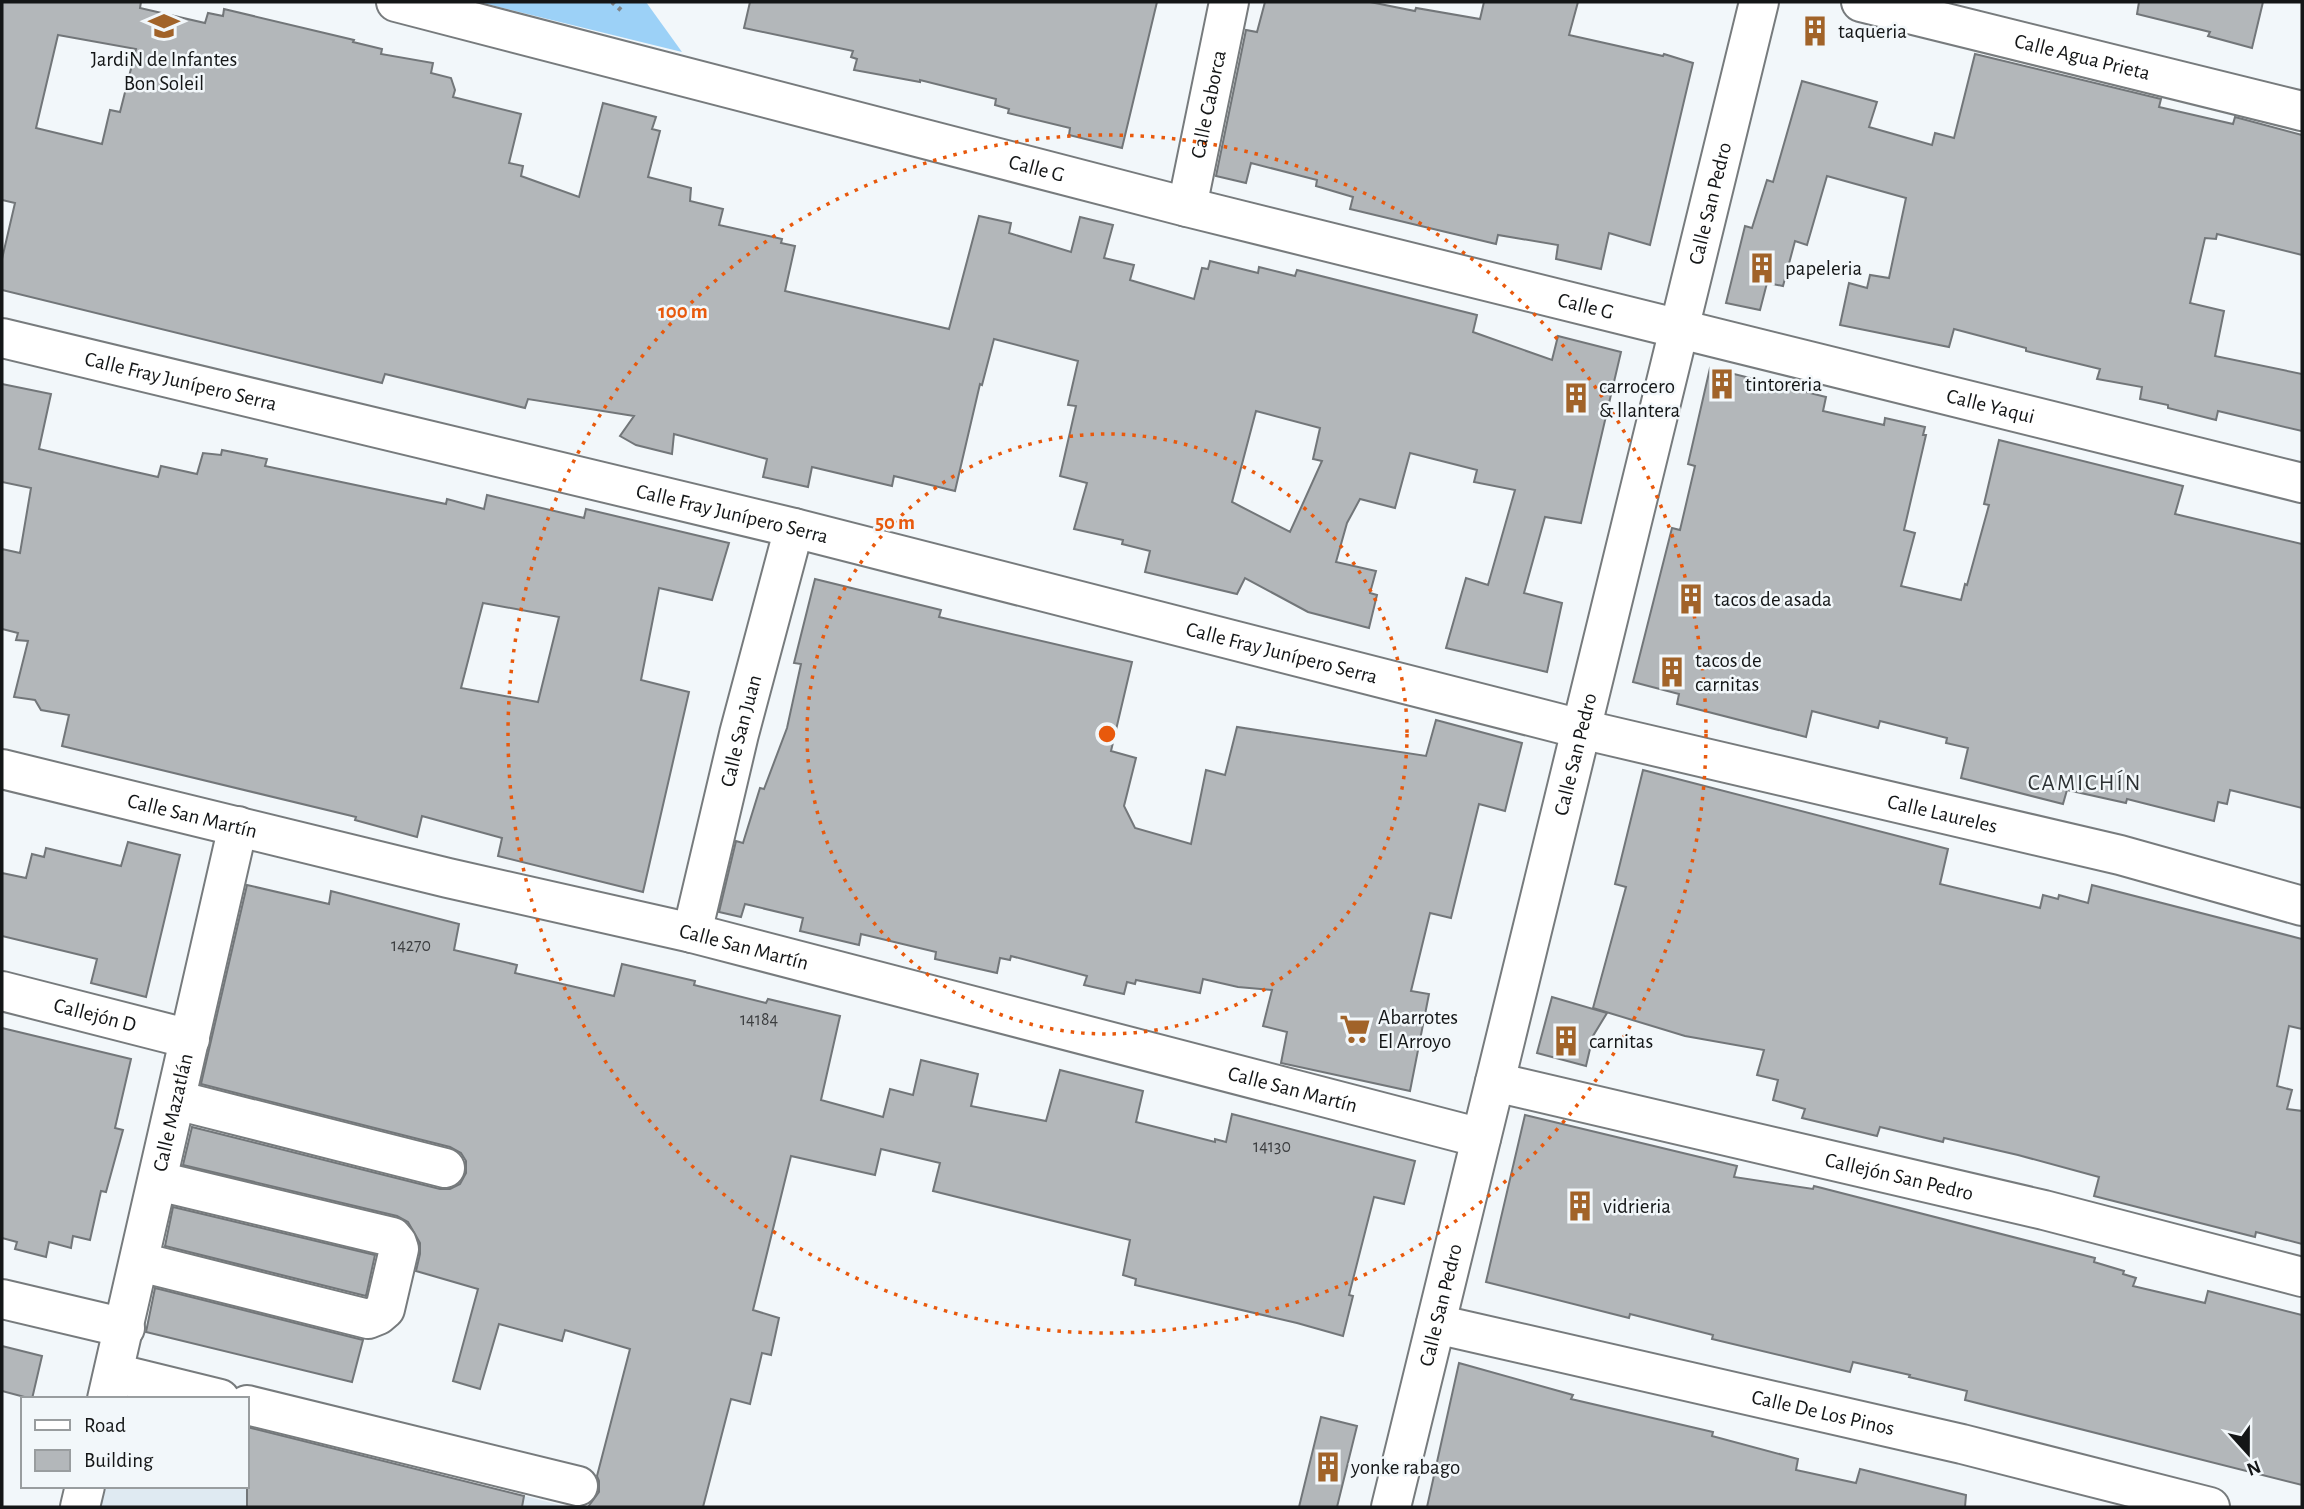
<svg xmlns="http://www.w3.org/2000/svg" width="2304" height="1509" font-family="'Alegreya Sans',sans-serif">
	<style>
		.built { fill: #dfeaf2 }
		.green { fill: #9cd1f7 }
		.building { fill: #b3b7ba; stroke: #727679; stroke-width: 2; fill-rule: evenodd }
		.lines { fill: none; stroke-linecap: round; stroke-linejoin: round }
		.minor-casing { stroke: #777b7d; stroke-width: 42 }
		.path { stroke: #808385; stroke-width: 4.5; stroke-dasharray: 3.5 5; stroke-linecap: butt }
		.minor { stroke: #fff; stroke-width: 38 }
		.ring { fill: none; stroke: #e8590c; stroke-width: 3.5; stroke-dasharray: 3.5 7 }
		.labels { text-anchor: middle; stroke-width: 5; stroke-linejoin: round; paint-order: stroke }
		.number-label { font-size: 18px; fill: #3c3e40 }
		.poi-label { font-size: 21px; fill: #141617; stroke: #f2f7fa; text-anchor: start }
		.street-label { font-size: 21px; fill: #141617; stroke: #f2f7fa }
		.neighbourhood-label { font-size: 23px; letter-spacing: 2px; fill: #2d3133; stroke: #f2f7fa }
		.centre { fill: #e8590c; stroke: #f2f7fa; stroke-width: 3.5 }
		.ring-label { font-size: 21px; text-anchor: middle; font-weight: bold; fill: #e8590c; stroke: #f2f7fa; stroke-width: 5; stroke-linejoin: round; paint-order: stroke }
	</style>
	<rect width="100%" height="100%" fill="#f2f7fa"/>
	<!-- built -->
	<path class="built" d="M247,1425L568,1507H95L100,1486H247Z"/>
	<!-- green -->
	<path class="green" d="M479,2H646L682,52Z"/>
	<!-- building -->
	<g class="building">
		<path d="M2,2H141L140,8L205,23L208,13L223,16L224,9L354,40L353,42L382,49L381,54L433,63L431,73L451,78L455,90L453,97L521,114L509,163L523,166L521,176L579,197L603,103L656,117L652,129L660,131L648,177L691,188L690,201L723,209L719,225L782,239L781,243L795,246L785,291L949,329L979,216L1011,223L1009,233L1071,252L1080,217L1113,225L1104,258L1134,265L1130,280L1194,299L1202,268L1208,269L1210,261L1258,273L1259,267L1295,276L1297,270L1477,315L1473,332L1552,360L1558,336L1621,352L1581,523L1545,517L1524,593L1562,603L1547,672L1446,648L1466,578L1488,585L1515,490L1474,482L1477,470L1410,453L1395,508L1360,499L1347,523L1336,562L1376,571L1370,593L1377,595L1369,628L1308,612L1245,578L1237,594L1145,572L1150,551L1122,544L1123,540L1074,529L1087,483L1060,476L1076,406L1068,405L1078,361L994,339L982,385L980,384L955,491L894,476L892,486L812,467L808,487L763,477L767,459L674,434L672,454L636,445L620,436L634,416L528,399L525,408L385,374L382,383L2,290V259L15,203L2,200ZM58,35L136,49L120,112L110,110L102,144L36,128ZM1256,411L1320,428L1313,459L1322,461L1290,532L1232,502Z"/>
		<path d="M750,2H1157L1122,148L1069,135L1070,128L1008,113L1009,109L995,105L996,99L920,80V82L854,70L857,59L851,57L853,51L744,28Z"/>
		<path d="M1265,2H1370L1415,11L1416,8L1480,19L1484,2H1578L1569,35L1663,56L1664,54L1693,63L1650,245L1609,233L1601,269L1556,259L1558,245L1498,235L1496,244L1350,209L1353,197L1316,186L1317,180L1251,163L1246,183L1216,176L1246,30L1257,32Z"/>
		<path d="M2139,2H2263L2252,48L2208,36L2210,32L2137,14Z"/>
		<path d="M1975,54L2161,99L2159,107L2233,124L2235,117L2302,135V255L2217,234L2216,239L2205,238L2190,303L2224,311L2215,356L2302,374V431L2218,411L2216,420L2168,408V405L2140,399L2142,387L2097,379L2100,369L2026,351V348L1954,329L1949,347L1840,325L1849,283L1867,288L1870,275L1889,278L1906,198L1827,176L1807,245L1795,241L1783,286L1767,283L1760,310L1726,303L1745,226L1752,228L1767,180L1773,182L1802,81L1877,102L1869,127L1932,145L1935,133L1954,138Z"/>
		<path d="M1710,368L1826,397L1823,411L1884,425L1885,418L1925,427L1923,435H1926L1904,530L1915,533L1901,586L1961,600L1965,584L1967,585L1989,505L1984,504L1999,440L2183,486L2175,514L2302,544V808L2230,790L2227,804L2218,802L2214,821L2127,799L2126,803L2067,790L2063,804L1961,778L1968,748L1946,743L1947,738L1880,721L1878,728L1812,711L1806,737L1677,704L1679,694L1633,682L1672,528L1680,530L1695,466L1688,464Z"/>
		<path d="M2,384L51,394L39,449L127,470L158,477L161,466L197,474L203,453L221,455L222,450L267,459L265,466L446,504L447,499L484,509L487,495L584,518L586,509L729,543L712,600L659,588L641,680L689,692L643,892L498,856L502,838L422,816L417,837L355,820L356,817L62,746L69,715L41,710L35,700L14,697L28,641L16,640L18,633L2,629V549L20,553L31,488L2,482ZM483,603L559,617L538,702L461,688Z"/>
		<path d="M815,579L941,610L939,617L1132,662L1111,751L1136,758L1124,806L1135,828L1191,844L1206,770L1225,775L1237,727L1426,756L1436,720L1522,743L1505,811L1479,804L1451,918L1430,913L1411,991L1429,994L1410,1091L1281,1063L1287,1032L1263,1026L1272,990L1238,987L1203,979L1200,993L1136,980L1135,984L1127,982L1124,994L1084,985L1087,976L1011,956L1010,960L1000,958L997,973L935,959L936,952L861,934L859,945L800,931L803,918L745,904L741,917L719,912L736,841L743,843L760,788L764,789L787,728L801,664L794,663Z"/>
		<path d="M1643,770L1948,849L1940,884L2040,908L2043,895L2058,899L2059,895L2088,903L2092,885L2302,939V1029L2289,1026L2277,1086L2292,1090L2287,1109L2302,1111V1244L2256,1232L2255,1237L2094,1196L2099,1177L2018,1155L1944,1138L1943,1142L1880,1127L1877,1136L1802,1118L1805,1109L1773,1100L1778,1080L1757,1075L1764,1050L1685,1036L1593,1008L1626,887L1615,884Z"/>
		<path d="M128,842L180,855L146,997L91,983L97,959L2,936V873L26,878L32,854L44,857L46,848L121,866Z"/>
		<path d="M247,885L329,904L331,891L459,924L454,950L517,965L515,973L614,996L622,964L695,981L694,985L766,1003L768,999L840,1016L821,1100L883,1117L890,1089L913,1095L921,1060L978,1074L971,1106L1046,1121L1060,1070L1143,1091L1136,1122L1215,1142V1139L1226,1142L1232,1114L1415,1161L1404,1204L1374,1197L1349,1295L1353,1296L1343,1336L1297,1323L1135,1285L1136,1279L1123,1275L1130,1240L933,1191L940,1163L881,1149L875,1175L791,1156L753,1310L779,1318L771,1355L762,1353L750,1404L731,1399L703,1507H588L599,1492V1481L597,1476L630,1349L565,1330L562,1341L499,1324L480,1389L453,1381L478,1289L416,1271L420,1254V1243L408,1222L397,1216L183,1165L192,1127L440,1189H450L460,1184L466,1173V1161L461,1153L450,1147L201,1084Z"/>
		<path d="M1552,997L1607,1013L1593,1036L1586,1066L1537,1053Z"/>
		<path d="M2,1028L131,1059L115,1128L123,1130L106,1192L101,1191L90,1240L73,1236L71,1248L49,1242L46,1257L15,1249L17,1242L2,1238Z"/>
		<path d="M1525,1115L1737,1166L1734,1177L1813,1189L1814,1186L2095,1258L2094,1262L2124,1271L2123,1274L2136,1278L2133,1286L2205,1303L2208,1291L2302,1315V1485L1965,1400L1967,1391L1909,1377L1910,1375L1853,1362L1850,1372L1712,1339L1713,1335L1630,1314L1629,1318L1486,1282Z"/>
		<path d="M173,1207L375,1255L366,1296L165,1246Z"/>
		<path d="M155,1288L363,1340L352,1382L146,1332Z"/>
		<path d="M2,1346L42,1356L32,1399L2,1391Z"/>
		<path d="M1459,1363L1573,1395L1571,1399L1713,1432L1712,1436L1798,1459L1796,1470L1856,1483L1860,1469L1966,1495L1965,1507H1427Z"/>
		<path d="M1321,1417L1357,1426L1337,1507H1299Z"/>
		<path d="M247,1427L524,1496L522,1507H247Z"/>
	</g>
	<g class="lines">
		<!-- minor casing -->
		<g class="minor-casing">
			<g id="minor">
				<path id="s1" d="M396,2L1187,207L2302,483"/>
				<path id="s2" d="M1861,2L2302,111"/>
				<path id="s3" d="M1187,207L1229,2"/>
				<path id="s4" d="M2,338L794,528L1581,729L2120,855L2302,906"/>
				<path id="s5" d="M2,769L448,878L692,933L1481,1138"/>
				<path id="s6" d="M692,933L739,734L794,528"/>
				<path id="s7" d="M2,991L190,1039"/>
				<path id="s8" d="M1495,1082L2044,1210L2302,1277"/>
				<path d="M176,1100L445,1168"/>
				<path d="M140,1262L368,1319L378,1315L385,1309L399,1249L397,1243L392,1237L158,1181"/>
				<path d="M2,1299L125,1328"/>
				<path id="s9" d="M1436,1324L1962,1444L2210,1507"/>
				<path d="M114,1373L220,1399"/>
				<path id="s10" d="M107,1399L238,826"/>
				<path d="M247,1405L578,1486"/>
				<path d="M80,1507L85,1486"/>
				<path id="s11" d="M1391,1507L1759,2"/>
			</g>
		</g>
		<!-- path -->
		<path class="path" d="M612,2L622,11"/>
		<!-- minor -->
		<use href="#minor" class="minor"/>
	</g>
	<!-- distance rings -->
	<g class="ring">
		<circle cx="1107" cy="734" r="300"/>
		<circle cx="1107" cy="734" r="599"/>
	</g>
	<!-- icons -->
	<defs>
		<g id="school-bare" transform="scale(2.415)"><path d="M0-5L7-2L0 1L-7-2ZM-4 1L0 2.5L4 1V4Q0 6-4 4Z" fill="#a16329" stroke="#f2f7fa" stroke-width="2.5" paint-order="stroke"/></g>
		<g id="building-bare" transform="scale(2.415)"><path d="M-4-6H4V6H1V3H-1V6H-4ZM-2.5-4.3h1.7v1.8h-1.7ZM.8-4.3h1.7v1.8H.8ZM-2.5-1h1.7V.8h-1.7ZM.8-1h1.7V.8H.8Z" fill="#a16329" stroke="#f2f7fa" stroke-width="2.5" paint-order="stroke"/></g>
		<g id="supermarket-bare" transform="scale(2.415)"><path d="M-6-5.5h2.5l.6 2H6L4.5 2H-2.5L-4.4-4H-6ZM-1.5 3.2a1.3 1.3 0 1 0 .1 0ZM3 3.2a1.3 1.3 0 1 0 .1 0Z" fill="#a16329" stroke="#f2f7fa" stroke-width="2.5" paint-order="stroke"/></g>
	</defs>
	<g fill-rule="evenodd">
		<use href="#school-bare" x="164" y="26"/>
		<use href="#building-bare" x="1815" y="31"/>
		<use href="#building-bare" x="1762" y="268"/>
		<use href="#building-bare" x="1722" y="384"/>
		<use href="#building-bare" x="1576" y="398"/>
		<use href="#building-bare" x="1691" y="599"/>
		<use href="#building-bare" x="1672" y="672"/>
		<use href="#supermarket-bare" x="1355" y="1029"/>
		<use href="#building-bare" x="1566" y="1041"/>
		<use href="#building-bare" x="1580" y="1206"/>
		<use href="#building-bare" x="1328" y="1467"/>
	</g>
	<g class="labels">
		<!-- number labels -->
		<g class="number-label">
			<text x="411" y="951">14270</text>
			<text x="759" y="1025">14184</text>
			<text x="1272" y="1152">14130</text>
		</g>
		<!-- poi labels -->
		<g class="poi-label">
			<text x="1838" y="38">taqueria</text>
			<text x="164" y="66" text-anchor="middle">JardiN de Infantes<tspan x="164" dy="24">Bon Soleil</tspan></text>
			<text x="1785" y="275">papeleria</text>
			<text x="1745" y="391">tintoreria</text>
			<text x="1599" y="393">carrocero<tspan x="1599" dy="24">&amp; llantera</tspan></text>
			<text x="1714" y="606">tacos de asada</text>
			<text x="1695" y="667">tacos de<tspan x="1695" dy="24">carnitas</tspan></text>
			<text x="1378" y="1024">Abarrotes<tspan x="1378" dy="24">El Arroyo</tspan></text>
			<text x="1589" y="1048">carnitas</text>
			<text x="1603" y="1213">vidrieria</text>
			<text x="1351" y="1474">yonke rabago</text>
		</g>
		<!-- street labels -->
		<g class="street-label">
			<text dy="7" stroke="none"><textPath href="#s2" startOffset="228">Calle Agua Prieta</textPath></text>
			<text dy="7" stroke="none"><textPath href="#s3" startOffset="105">Calle Caborca</textPath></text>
			<text dy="7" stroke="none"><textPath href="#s1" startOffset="662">Calle G</textPath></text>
			<text dy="7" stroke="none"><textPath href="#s11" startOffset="1342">Calle San Pedro</textPath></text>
			<text dy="7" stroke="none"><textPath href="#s1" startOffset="1228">Calle G</textPath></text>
			<text dy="7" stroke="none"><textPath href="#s4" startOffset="184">Calle Fray Junípero Serra</textPath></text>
			<text dy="7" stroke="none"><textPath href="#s1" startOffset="1645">Calle Yaqui</textPath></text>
			<text dy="7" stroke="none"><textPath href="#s4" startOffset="751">Calle Fray Junípero Serra</textPath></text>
			<text dy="7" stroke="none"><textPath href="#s4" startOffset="1318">Calle Fray Junípero Serra</textPath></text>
			<text dy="7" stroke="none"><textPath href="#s6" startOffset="208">Calle San Juan</textPath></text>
			<text dy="7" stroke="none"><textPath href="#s11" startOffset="775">Calle San Pedro</textPath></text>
			<text dy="7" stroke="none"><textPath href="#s4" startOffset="1998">Calle Laureles</textPath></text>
			<text dy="7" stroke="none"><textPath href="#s5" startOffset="196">Calle San Martín</textPath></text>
			<text dy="7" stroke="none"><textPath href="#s5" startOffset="763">Calle San Martín</textPath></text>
			<text dy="7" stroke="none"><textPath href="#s7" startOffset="96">Callejón D</textPath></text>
			<text dy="7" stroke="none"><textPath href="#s5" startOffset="1330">Calle San Martín</textPath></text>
			<text dy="7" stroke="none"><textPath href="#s10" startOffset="294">Calle Mazatlán</textPath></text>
			<text dy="7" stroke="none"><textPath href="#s8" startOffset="415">Callejón San Pedro</textPath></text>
			<text dy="7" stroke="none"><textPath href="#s11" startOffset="208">Calle San Pedro</textPath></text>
			<text dy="7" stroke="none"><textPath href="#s9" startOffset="397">Calle De Los Pinos</textPath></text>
		</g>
		<!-- neighbourhood labels -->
		<g class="neighbourhood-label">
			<text x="2085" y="790">CAMICHÍN</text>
		</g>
	</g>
	<circle cx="1107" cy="734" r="10" class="centre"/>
	<g class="ring-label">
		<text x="683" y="318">100 m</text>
		<text x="895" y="529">50 m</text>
	</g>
	<!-- border -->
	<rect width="2304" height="1509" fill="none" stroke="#141617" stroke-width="7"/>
	<!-- legend -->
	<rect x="21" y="1397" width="228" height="91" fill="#f2f7fa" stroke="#999d9f" stroke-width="2"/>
	<rect x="35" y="1420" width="35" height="10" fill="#ffffff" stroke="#999d9f" stroke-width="2"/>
	<text x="84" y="1432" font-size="21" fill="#141617">Road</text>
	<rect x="35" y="1450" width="35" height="21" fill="#b3b7ba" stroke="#999d9f" stroke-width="2"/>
	<text x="84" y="1467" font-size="21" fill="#141617">Building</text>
	<!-- north arrow -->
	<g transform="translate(2248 1453) rotate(159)" stroke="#f2f7fa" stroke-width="5" paint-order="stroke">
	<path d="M0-5L12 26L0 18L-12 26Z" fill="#141617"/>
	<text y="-10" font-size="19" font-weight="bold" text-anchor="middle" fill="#141617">N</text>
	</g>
</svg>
